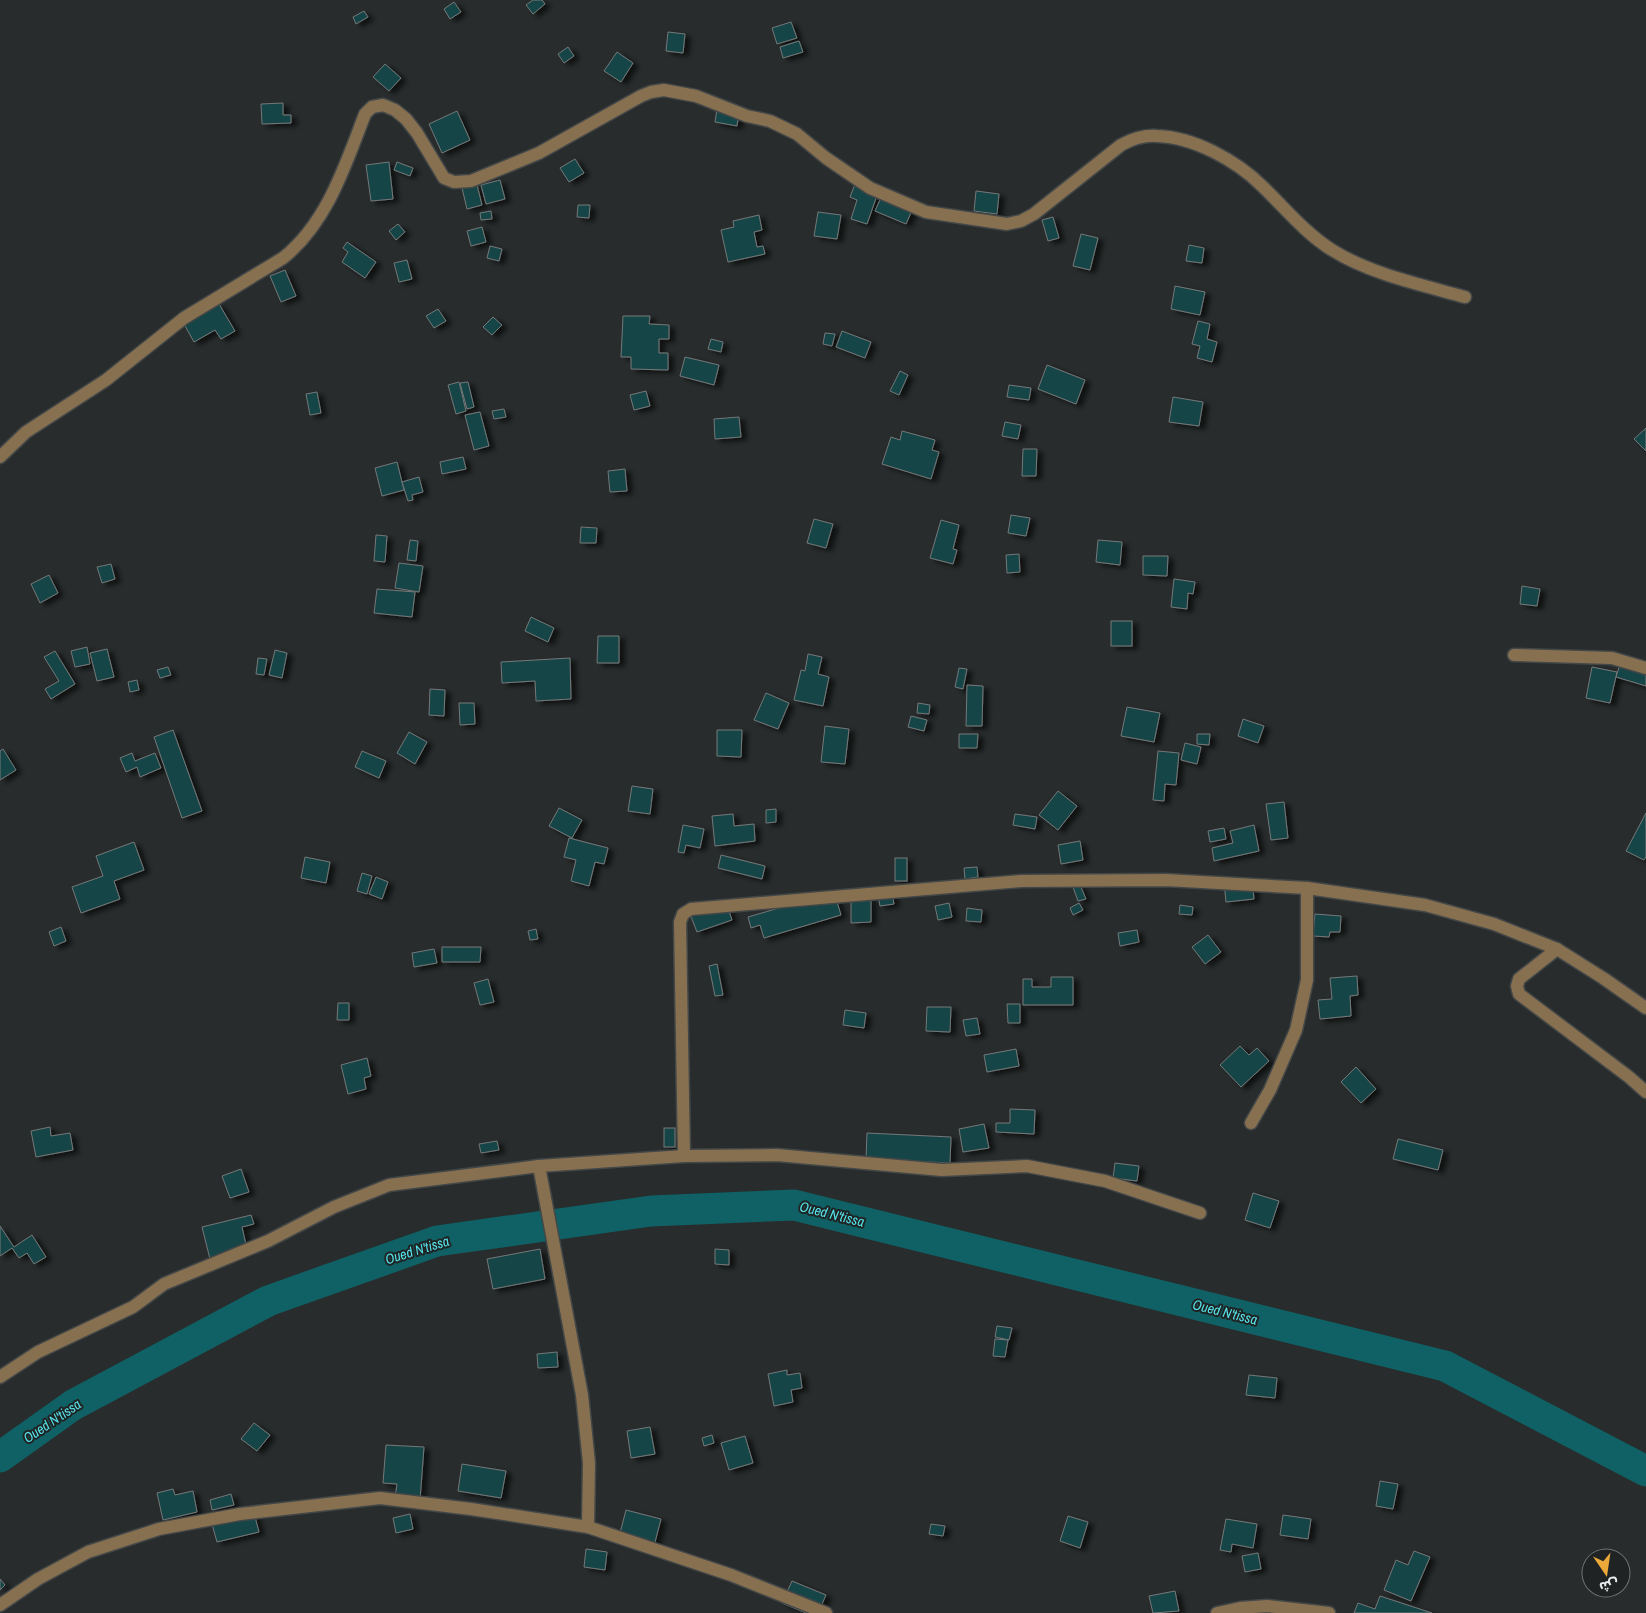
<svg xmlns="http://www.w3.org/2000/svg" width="1646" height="1613" font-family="'Archivo Narrow','Noto Sans Arabic',sans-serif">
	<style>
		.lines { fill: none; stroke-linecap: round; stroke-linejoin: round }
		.river { stroke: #106165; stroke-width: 31 }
		.building { fill: #184447; stroke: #747878; filter: url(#shadow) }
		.minor-casing { stroke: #434747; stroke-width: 15 }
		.minor { stroke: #877050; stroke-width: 12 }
		.labels { text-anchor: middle; stroke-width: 4; stroke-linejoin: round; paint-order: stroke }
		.water-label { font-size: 14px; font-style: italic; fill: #55e3ea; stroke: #1f2323 }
	</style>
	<defs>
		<filter id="shadow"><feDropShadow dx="5.5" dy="3" stdDeviation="2.5" flood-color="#0009"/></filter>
	</defs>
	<rect width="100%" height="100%" fill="#282c2c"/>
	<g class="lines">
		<!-- river -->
		<path class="river" d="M0,1457L73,1405L268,1301L437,1241L651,1211L794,1205L1445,1366L1646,1471"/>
	</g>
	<!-- building -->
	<g class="building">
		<path d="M533,0H542L545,4L533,14L526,5Z"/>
		<path d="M454,2L461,12L450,19L444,9Z"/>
		<path d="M364,11L368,17L356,24L353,17Z"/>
		<path d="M791,22L797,38L777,44L772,28Z"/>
		<path d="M668,32L685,34L683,53L666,51Z"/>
		<path d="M799,41L803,52L783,58L780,47Z"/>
		<path d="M568,47L574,56L564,63L558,54Z"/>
		<path d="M617,52L633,63L621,82L604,71Z"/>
		<path d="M385,64L401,78L389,91L373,77Z"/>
		<path d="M283,103V115H291V123L262,124L261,104Z"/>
		<path d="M717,109L739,113L737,126L715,122Z"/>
		<path d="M457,111L470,140L442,153L429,124Z"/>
		<path d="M575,159L584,173L569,182L560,168Z"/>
		<path d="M389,162L393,199L371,201L366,165Z"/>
		<path d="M397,162L413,168L410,176L394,170Z"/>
		<path d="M857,179L880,187L867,224L851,219L857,200L850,197Z"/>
		<path d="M500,180L505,199L486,204L481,185Z"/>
		<path d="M477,185L482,205L467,209L462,188Z"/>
		<path d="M976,191L999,194L997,214L974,211Z"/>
		<path d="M883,193L914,206L906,224L875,211Z"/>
		<path d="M578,205H590L589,218L577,217Z"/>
		<path d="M491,211L492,219L481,220L480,213Z"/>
		<path d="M818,212L841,215L837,239L814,236Z"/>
		<path d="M759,215L762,230L754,232L757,247L763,246L765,254L728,262L721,230L734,227L733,221Z"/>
		<path d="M1053,217L1059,238L1048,241L1042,220Z"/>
		<path d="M398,224L405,232L396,240L389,231Z"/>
		<path d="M482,227L486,242L471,246L467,231Z"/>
		<path d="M1081,234L1098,238L1090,270L1073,266Z"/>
		<path d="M347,242L376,262L365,278L342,262L348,252L343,248Z"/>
		<path d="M1189,245L1204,248L1202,263L1186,261Z"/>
		<path d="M490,246L502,249L499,261L487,258Z"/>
		<path d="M407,260L412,279L399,282L394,263Z"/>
		<path d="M285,270L296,296L281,302L270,276Z"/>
		<path d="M1175,286L1205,292L1200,315L1171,309Z"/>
		<path d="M219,304L235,331L221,339L215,330L194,342L184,324Z"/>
		<path d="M438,309L446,321L434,328L426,316Z"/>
		<path d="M623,316H650L649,324L669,325V339H659V353H668V370L631,369V357H621Z"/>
		<path d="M493,317L502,325L492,335L483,327Z"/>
		<path d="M1198,321L1210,324L1207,339L1217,342L1212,362L1197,358L1200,346L1192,344Z"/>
		<path d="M842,331L871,342L865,358L836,347Z"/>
		<path d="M825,333L835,334L832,346L823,344Z"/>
		<path d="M711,339L723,342L721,352L708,349Z"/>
		<path d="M685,357L719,365L714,385L680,376Z"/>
		<path d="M1047,365L1085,380L1076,404L1038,389Z"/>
		<path d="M900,371L908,375L899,395L890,391Z"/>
		<path d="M459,382L466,411L456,414L448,385Z"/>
		<path d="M468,382L474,407L467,409L460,383Z"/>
		<path d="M1009,385L1031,388L1029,400L1007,397Z"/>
		<path d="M646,391L650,406L634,410L630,395Z"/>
		<path d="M317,392L321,413L310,415L306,394Z"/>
		<path d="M1173,397L1203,402L1199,426L1169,422Z"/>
		<path d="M504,409L506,417L494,419L492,411Z"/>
		<path d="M480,412L489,446L474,450L465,415Z"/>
		<path d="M739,417L741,437L715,439L714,419Z"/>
		<path d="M1005,422L1021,425L1018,439L1002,436Z"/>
		<path d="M1646,428V451L1634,439Z"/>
		<path d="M902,431L935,440L932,450L939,452L931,479L882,464L891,437L900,440Z"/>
		<path d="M1023,449H1037L1036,476H1022Z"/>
		<path d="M463,457L466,469L442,474L440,462Z"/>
		<path d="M397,462L404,490L382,496L375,468Z"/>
		<path d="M625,469L627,491L610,492L608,471Z"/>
		<path d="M419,477L423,492L412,495L413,500L408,501L402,482Z"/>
		<path d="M1011,515L1030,518L1026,536L1008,533Z"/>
		<path d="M814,519L833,524L826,548L807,543Z"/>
		<path d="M941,520L959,525L953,549L957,550L953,564L930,558Z"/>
		<path d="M581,527L597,528L596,543H580Z"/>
		<path d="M376,535L387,536L385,562L374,561Z"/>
		<path d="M410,540L418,541L416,561L407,560Z"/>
		<path d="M1098,540L1122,542L1120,565L1096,562Z"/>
		<path d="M1019,554L1020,572L1007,573L1006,555Z"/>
		<path d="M1143,556H1168L1167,576L1143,575Z"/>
		<path d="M399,563L423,566L419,592L395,588Z"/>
		<path d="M111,564L115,579L102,583L97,567Z"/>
		<path d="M49,575L58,593L40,603L31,584Z"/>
		<path d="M1174,579L1195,582L1193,594L1188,593L1187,609L1171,607Z"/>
		<path d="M1522,586L1540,589L1537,606L1520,604Z"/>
		<path d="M377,589L415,592L412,617L374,613Z"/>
		<path d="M531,617L554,628L548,642L525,631Z"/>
		<rect x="1111" y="621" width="21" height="25"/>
		<path d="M598,636H619V663H597Z"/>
		<path d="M87,647L90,664L75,667L71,651Z"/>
		<path d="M107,649L114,677L97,681L90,653Z"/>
		<path d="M275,650L287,653L282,678L269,675Z"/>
		<path d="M55,651L75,684L51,699L45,689L59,681L44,657Z"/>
		<path d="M808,654L822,657L818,674L829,677L823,706L794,700L801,670L805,671Z"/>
		<path d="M258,658L267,659L264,675L256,674Z"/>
		<path d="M570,658L571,699L536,701L535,681L502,683L501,662Z"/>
		<path d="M1622,658L1646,665V686L1616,677Z"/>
		<path d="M168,667L171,675L160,678L157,670Z"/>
		<path d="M1592,667L1617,672L1610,703L1586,698Z"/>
		<path d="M959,668L967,669L963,689L955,687Z"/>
		<path d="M137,680L139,690L130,692L128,682Z"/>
		<path d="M967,685L983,686L982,726H966Z"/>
		<path d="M430,689L445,690L444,716L429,715Z"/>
		<path d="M766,693L789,703L778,729L754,720Z"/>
		<path d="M459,703H474L475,724L460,725Z"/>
		<path d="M918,703L930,705L929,714L917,713Z"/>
		<path d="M1127,707L1160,713L1154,742L1121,736Z"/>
		<path d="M911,716L927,720L924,731L908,727Z"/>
		<path d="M1243,719L1264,726L1258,743L1238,736Z"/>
		<path d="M825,726L849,729L845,764L821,762Z"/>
		<path d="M173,730L202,811L182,818L154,737Z"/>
		<path d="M717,730H742L741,757L717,756Z"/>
		<path d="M409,732L427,742L415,764L397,753Z"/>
		<path d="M959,734H978L977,748H959Z"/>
		<path d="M1197,734H1210L1209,745L1197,744Z"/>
		<path d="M1185,743L1201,747L1197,764L1181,760Z"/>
		<path d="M3,749L16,770L0,780V751Z"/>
		<path d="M362,751L386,761L379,778L355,767Z"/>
		<path d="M1158,751L1179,753L1176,785L1165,784L1164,801L1153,800Z"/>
		<path d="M132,753L135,761L155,753L161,768L140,777L137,767L126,772L120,758Z"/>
		<path d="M632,786L653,789L650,814L628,811Z"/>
		<path d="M1058,791L1077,806L1058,830L1039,815Z"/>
		<path d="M1284,802L1288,838L1271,840L1266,804Z"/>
		<path d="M559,808L582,820L572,838L549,826Z"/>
		<path d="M776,809V822L766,823V810Z"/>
		<path d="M1646,813V857L1644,860L1626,851Z"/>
		<path d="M733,814L734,826L754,824L755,841L715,846L712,816Z"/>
		<path d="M1015,814L1037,817L1035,829L1013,825Z"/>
		<path d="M683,825L704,829L700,848L686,845L684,853L678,852Z"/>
		<path d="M1254,825L1259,851L1214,861L1212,848L1233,843L1230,831Z"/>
		<path d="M1224,828L1226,839L1210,842L1208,831Z"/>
		<path d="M569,838L608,848L604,864L595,862L589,886L571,881L576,860L564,857Z"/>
		<path d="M1080,841L1083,860L1061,864L1058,845Z"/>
		<path d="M134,842L144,870L114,881L120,899L81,913L72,887L103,876L96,856Z"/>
		<path d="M721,855L765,866L762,879L718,868Z"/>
		<path d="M305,857L330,862L326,883L301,878Z"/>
		<rect x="895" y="858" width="12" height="23"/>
		<path d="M977,867L978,877L965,879L964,868Z"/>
		<path d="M362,873L372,876L367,894L357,891Z"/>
		<path d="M376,877L388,882L382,899L369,894Z"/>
		<path d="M1252,879L1254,899L1226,902L1224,882Z"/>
		<path d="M1080,885L1086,899L1078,901L1073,887Z"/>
		<path d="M834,892L841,915L764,938L760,925L751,928L748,917Z"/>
		<path d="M892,892L894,904L880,906L878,895Z"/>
		<path d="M851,898H871V922L851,923Z"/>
		<path d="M726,902L732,920L697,932L690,914Z"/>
		<path d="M949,903L952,917L938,920L935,906Z"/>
		<path d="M1079,903L1083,910L1073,915L1070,908Z"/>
		<path d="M1180,905L1193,907L1192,915L1179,914Z"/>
		<path d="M967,908L982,910L981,922L966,921Z"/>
		<path d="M1315,914L1341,916L1340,932H1330L1329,937L1313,936Z"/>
		<path d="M61,927L66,941L54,946L49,932Z"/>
		<path d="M536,929L538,939L530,940L528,931Z"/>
		<path d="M1137,930L1139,942L1120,946L1118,933Z"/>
		<path d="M1208,935L1221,952L1205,964L1192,947Z"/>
		<path d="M442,947H481L480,962H442Z"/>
		<path d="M434,949L437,963L414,967L412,953Z"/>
		<path d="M717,964L723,995L715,996L709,966Z"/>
		<path d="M1357,976L1358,995L1350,996L1351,1016L1320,1019L1318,1000L1332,999L1330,978Z"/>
		<path d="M1051,977H1073V1005H1023V979H1032V987H1051Z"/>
		<path d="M488,979L494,1002L480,1005L474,983Z"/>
		<path d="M338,1003H349V1020H337Z"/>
		<path d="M1007,1004H1020V1023H1008Z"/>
		<path d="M927,1007H951L950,1032L926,1031Z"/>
		<path d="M845,1010L866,1013L864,1028L843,1025Z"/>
		<path d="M977,1018L980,1034L966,1036L963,1020Z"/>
		<path d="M1240,1046L1249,1055L1257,1048L1269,1061L1241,1087L1220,1065Z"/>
		<path d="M1016,1049L1019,1066L987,1072L984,1055Z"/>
		<path d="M367,1058L371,1076L364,1078L366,1089L348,1094L341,1065Z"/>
		<path d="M1356,1067L1376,1089L1361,1103L1341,1082Z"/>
		<path d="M1010,1109L1035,1110L1034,1134L996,1132V1123H1010Z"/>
		<path d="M984,1124L989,1148L963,1152L959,1129Z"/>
		<path d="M50,1127L51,1136L70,1133L73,1150L36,1157L31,1131Z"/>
		<rect x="664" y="1128" width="11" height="19"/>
		<path d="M867,1133L951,1137L950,1163L866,1159Z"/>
		<path d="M1398,1139L1443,1150L1438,1170L1393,1159Z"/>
		<path d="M497,1141L499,1150L481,1153L479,1144Z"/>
		<path d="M1115,1163L1139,1166L1137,1181L1113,1178Z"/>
		<path d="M241,1169L249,1192L230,1198L222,1176Z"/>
		<path d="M1253,1193L1279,1201L1270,1228L1245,1220Z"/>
		<path d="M251,1215L254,1224L242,1227L247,1249L210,1259L202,1227Z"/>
		<path d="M0,1226L14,1247L32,1235L46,1257L34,1264L27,1253L19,1258L12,1248L0,1256Z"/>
		<path d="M540,1249L545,1279L493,1289L487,1259Z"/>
		<path d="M715,1249L729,1250V1265L715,1264Z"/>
		<path d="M997,1326L1012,1328L1009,1340L995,1337Z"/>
		<path d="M995,1339L1008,1340L1005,1357L993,1356Z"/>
		<path d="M557,1352L558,1367L538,1368L537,1354Z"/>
		<path d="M787,1370V1375L800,1373L802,1388L791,1390L793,1402L774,1406L768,1374Z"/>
		<path d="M1249,1375L1277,1378L1275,1398L1246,1395Z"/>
		<path d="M254,1423L270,1435L257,1451L241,1439Z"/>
		<path d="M650,1427L655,1454L631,1458L627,1431Z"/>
		<path d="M712,1435L714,1443L704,1446L702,1438Z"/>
		<path d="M745,1436L753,1463L729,1470L721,1443Z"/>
		<path d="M386,1445L424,1447L420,1500L395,1498L397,1484L383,1483Z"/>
		<path d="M462,1464L506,1471L501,1498L458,1491Z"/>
		<path d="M1380,1481L1398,1484L1393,1509L1376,1506Z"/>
		<path d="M173,1489L175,1495L193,1491L197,1512L163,1520L157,1493Z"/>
		<path d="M231,1494L234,1505L212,1510L210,1500Z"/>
		<path d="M626,1510L661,1519L654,1546L619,1537Z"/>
		<path d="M254,1513L259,1532L217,1542L212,1524Z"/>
		<path d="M410,1514L413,1529L396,1533L393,1518Z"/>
		<path d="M1283,1515L1311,1519L1308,1539L1280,1535Z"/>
		<path d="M1068,1516L1088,1522L1080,1548L1060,1541Z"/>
		<path d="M1226,1519L1257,1524L1253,1548L1232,1544L1231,1552L1220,1550Z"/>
		<path d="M931,1524L945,1526L943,1536L929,1534Z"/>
		<path d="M586,1549L607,1552L605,1570L584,1567Z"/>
		<path d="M1414,1551L1430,1557L1411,1601L1384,1590L1396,1560L1408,1565Z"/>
		<path d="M1258,1553L1261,1569L1245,1572L1242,1556Z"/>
		<path d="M0,1579L5,1585L0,1590Z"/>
		<path d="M792,1581L826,1595L818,1613H806L782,1603Z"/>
		<path d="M1175,1591L1179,1611L1153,1613L1149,1596Z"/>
		<path d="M1380,1596L1432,1613H1354L1358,1603L1375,1609Z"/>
	</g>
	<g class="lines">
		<!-- minor casing -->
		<g class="minor-casing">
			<g id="minor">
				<path d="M0,457L26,432L106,380L184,318L283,258C327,223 345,166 365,114L372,107L383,105L395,110L406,119L417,133L444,178L454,182L471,181L539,153L641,96L651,92L664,90L696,96L747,116L770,121L797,134L826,158L870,188L926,212L1007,224L1021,221L1034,214L1121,145C1132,139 1144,135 1157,136C1194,137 1237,161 1262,186C1285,208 1305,233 1332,250C1370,274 1422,285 1465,297"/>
				<path d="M1514,655L1612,658L1646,668"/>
				<path d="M1557,949L1519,979L1517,986L1519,994L1629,1077L1646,1092"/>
				<path d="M1251,1123L1270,1090L1296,1030L1307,980V888"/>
				<path d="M684,1156L680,922L683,914L691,909L1021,881L1166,880L1307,888L1425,905L1494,924L1557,949L1603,978L1646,1008"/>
				<path d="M539,1166L582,1395L589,1463L588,1527"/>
				<path d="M0,1377L38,1352L133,1307L164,1284L268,1241L334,1207L389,1185L539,1166L684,1156L777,1155L942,1170L1027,1166L1105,1181L1200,1213"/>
				<path d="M0,1605L38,1579L88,1552L159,1529L240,1514L380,1498L471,1509L588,1527L731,1575L826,1613"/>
				<path d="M1217,1613L1240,1608L1267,1606L1329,1613"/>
			</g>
		</g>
		<!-- minor -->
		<use href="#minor" class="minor"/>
	</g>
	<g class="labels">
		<!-- water labels -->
		<g class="water-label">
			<text transform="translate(832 1214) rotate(14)" y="5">Oued N'tissa</text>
			<text transform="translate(417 1250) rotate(-17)" y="5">Oued N'tissa</text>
			<text transform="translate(1225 1312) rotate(14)" y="5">Oued N'tissa</text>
			<text transform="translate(52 1421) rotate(-34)" y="5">Oued N'tissa</text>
		</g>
	</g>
	<!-- north arrow -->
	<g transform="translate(1606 1573) rotate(167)"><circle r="24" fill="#1f2323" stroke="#6f7373"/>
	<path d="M0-4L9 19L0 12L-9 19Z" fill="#eba93a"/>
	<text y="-8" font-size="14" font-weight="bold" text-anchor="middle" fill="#e7eaea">ش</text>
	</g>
</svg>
